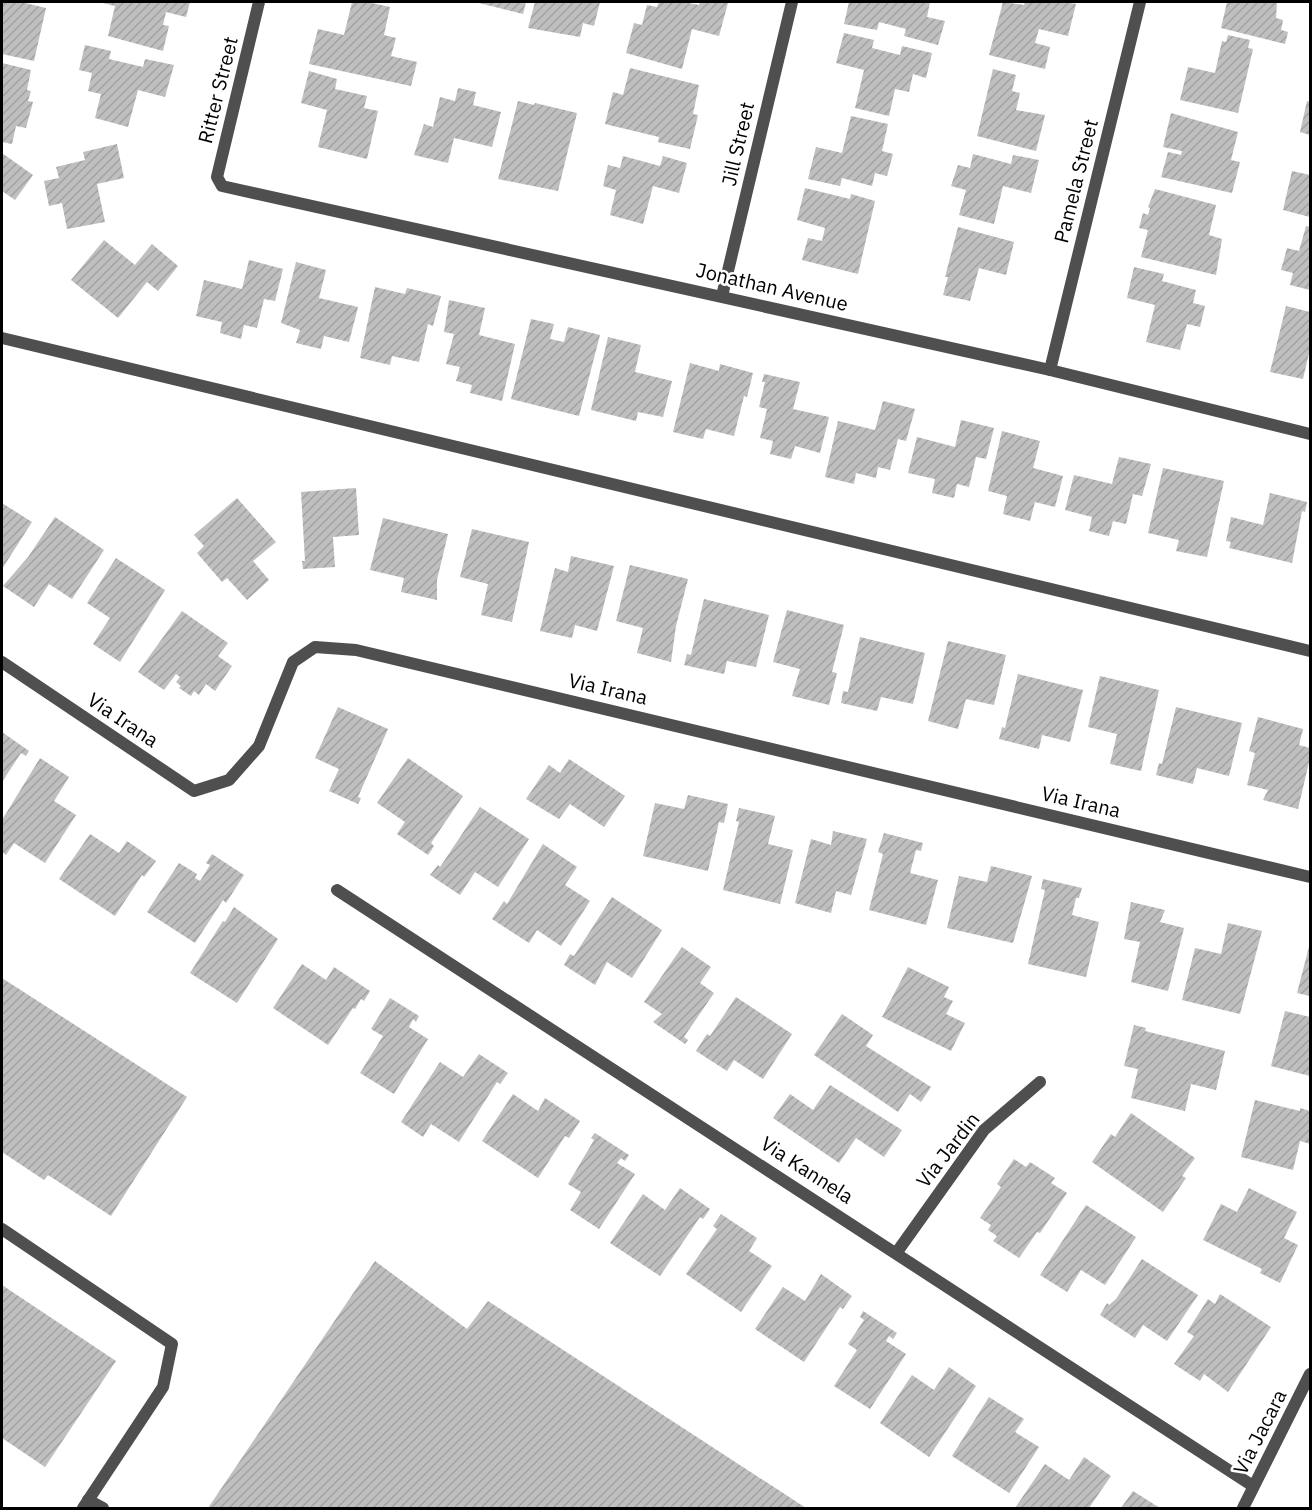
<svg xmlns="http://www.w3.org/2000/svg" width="1312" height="1510" font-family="'IBM Plex Sans',sans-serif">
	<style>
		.building { fill: url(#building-hatch) }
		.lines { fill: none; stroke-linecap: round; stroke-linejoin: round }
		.service { stroke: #4f4f4f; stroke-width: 12 }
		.minor { stroke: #4f4f4f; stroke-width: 12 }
		.labels { text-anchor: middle; stroke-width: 5; stroke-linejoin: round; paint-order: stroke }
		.street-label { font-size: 20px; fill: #000; stroke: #fff }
	</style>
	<defs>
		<pattern id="building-hatch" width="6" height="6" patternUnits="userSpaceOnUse" patternTransform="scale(1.5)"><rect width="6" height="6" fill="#bfbfbf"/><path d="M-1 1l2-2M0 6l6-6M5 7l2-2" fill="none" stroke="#a2a2a2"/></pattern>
	</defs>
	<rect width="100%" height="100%" fill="#fff"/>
	<!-- building -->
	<g class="building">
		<path d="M2,2H21L46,8L34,61L2,54Z"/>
		<path d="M99,2H190L186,17L166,12L163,25L169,26L163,51L108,36L115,6Z"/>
		<path d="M352,2H367L390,7L384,35L396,38L391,56L417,62L411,86L309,64L318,29L344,35Z"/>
		<path d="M475,2H526L523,14Z"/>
		<path d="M535,2H600L594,26L583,23L580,37L528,28Z"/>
		<path d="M659,2H683L699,5L700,2L728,3L719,36L692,29L682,69L626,53L634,23L642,25L647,5L657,7Z"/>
		<path d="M849,2H930L927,17L945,21L938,45L904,36L906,29L879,22L877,30L844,24Z"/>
		<path d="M1003,2L1024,5L1025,2H1064L1076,4L1068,36L1039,29L1035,43L1050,47L1045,69L989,55Z"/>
		<path d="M1227,2H1277L1276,18L1283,20L1281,30L1288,32L1285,44L1221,28Z"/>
		<path d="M844,33L874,40L872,48L900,55L902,46L932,53L926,78L913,74L909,92L895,89L889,116L855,108L864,70L836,63Z"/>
		<path d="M1228,35L1250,40L1248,48L1253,49L1238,113L1180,100L1188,67L1215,73L1222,41L1226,42Z"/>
		<path d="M85,45L111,51L109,59L143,67L145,59L174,65L165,97L138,90L128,127L95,118L101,94L88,91L92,73L79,70Z"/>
		<path d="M2,63L31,70L27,90L31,91L28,101L33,102L26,128L16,126L12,144L2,142Z"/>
		<path d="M630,68L699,85L693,114L698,115L690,149L658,142L659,137L605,124L613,92L623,95Z"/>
		<path d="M993,69L1016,75L1012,91L1020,93L1016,110L1045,115L1036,151L977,136Z"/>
		<path d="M309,71L337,79L335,89L367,96L364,108L378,111L367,159L318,147L327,110L301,103Z"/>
		<path d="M458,88L476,92L473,105L501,112L492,147L454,138L448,163L414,155L424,124L433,127L440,97L455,101Z"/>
		<path d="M518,101L534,105L535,103L577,113L558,191L498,179Z"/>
		<path d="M1307,101L1310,102V135L1300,132Z"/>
		<path d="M1171,113L1238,132L1231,160L1240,162L1232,193L1161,177L1168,152L1181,155L1182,151L1163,147Z"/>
		<path d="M851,116L888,124L882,151L893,154L887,176L875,173L872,186L842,178L840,186L808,179L816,147L842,153Z"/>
		<path d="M117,144L124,178L97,184L105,222L67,229L62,203L49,206L44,181L59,178L56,167L85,160L83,152Z"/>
		<path d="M2,153L33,175L15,200L2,191Z"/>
		<path d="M973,154L1011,164L1013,155L1039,160L1031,193L1003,186L994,224L959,215L966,190L951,186L958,165L970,168Z"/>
		<path d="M623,156L660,166L663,156L687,163L679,193L653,186L643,224L610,215L616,190L603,186L608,165L620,168Z"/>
		<path d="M1292,171L1310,175V217L1283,210Z"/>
		<path d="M805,188L850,199L851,194L875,201L858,274L802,260L808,238L822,241L825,228L797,220Z"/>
		<path d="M1155,189L1216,205L1209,235L1222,239L1216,275L1141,257L1148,230L1139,228L1143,213L1148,215L1150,208L1148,207Z"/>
		<path d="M1306,226L1310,227V290L1290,285L1293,273L1281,270L1287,248L1299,251Z"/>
		<path d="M958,227L1014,242L1006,275L979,268L970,301L943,295L948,277H945Z"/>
		<path d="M104,240L135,265L152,244L178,266L158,291L147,282L118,318L71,280Z"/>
		<path d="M249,260L283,269L275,301L264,299L257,328L244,325L241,339L220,333L222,322L196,316L204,280L242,289Z"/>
		<path d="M296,262L326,270L319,298L358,307L349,342L324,336L321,349L296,343L300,330L281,323Z"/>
		<path d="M1134,267L1164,274L1162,281L1196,290L1193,303L1205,306L1200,327L1187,324L1180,350L1146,342L1155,305L1127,298Z"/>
		<path d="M375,287L405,294L407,288L441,296L433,326L428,324L419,362L392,356L390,365L360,358Z"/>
		<path d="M449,300L485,308L479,335L515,344L502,401L470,393L472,385L456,381L460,367L446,364L454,334L444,332Z"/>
		<path d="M1286,306L1310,312V349L1303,379L1270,372Z"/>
		<path d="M531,319L554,324L550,339L564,342L568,327L600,335L579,416L511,399Z"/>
		<path d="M608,337L641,345L635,372L672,381L663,417L638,412L636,421L591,410Z"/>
		<path d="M690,363L719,371L720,364L753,373L747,397L744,396L734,436L706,429L703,439L673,432Z"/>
		<path d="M764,374L800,382L793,409L829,417L820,453L795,446L791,459L770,454L773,441L760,438L767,409L759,407L765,382H762Z"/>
		<path d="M883,401L915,409L906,441L898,439L890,470L878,467L876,478L856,473L854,484L825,477L838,421L875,430Z"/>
		<path d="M961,420L994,428L986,459L976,457L969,487L957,484L954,498L932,493L935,479L908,473L917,437L955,447Z"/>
		<path d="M1002,431L1040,441L1033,468L1063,476L1055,507L1035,502L1030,521L1003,514L1007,496L988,491Z"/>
		<path d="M1119,457L1151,464L1142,496L1133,494L1126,524L1113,521L1109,536L1089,531L1092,517L1065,510L1074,475L1112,484Z"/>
		<path d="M1163,468L1224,481L1207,557L1176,551L1179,540L1148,533Z"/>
		<path d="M356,488L359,535L333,537L335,567L303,569L302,561H305L301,492Z"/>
		<path d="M1270,493L1307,502L1305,512L1302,511L1292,563L1229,548L1231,542L1226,541L1231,517L1263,525Z"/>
		<path d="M237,498L276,542L253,561L269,580L247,600L227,578L222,582L197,553L204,546L194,535Z"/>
		<path d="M2,503L32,522L2,569Z"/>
		<path d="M55,517L104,550L72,599L49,584L34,607L3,586L28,557Z"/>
		<path d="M383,518L448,534L437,580V600L401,592L404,578L370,570Z"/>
		<path d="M472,529L529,542L512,622L481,615L488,584L460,577Z"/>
		<path d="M571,556L614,566L597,631L575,625L572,638L540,631L555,568L568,572Z"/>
		<path d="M116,558L165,590L120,662L93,644L110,618L87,603Z"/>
		<path d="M630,565L688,579L676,626L671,662L637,653L643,628L616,621Z"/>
		<path d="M704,599L769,615L756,667L727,661L724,674L684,665L687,654L691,655Z"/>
		<path d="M787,610L844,625L832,672L837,673L829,705L792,696L800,669L773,662Z"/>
		<path d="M182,611L228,643L218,656L232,666L215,691L206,684L199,695L194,691L191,696L179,688L181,686L176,682L180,677L176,674L164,690L138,672Z"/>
		<path d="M860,637L925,653L913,704L881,697L877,711L841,703L843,691L848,692Z"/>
		<path d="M948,641L1006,655L994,705L966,699L958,729L928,721Z"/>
		<path d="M1018,674L1083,690L1070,742L1042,735L1039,749L999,739L1002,727L1005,728Z"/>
		<path d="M1100,676L1159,690L1141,771L1110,764L1117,734L1088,727Z"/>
		<path d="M338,707L388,729L358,797L361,798L358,804L329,791L339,769L315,758Z"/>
		<path d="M1176,707L1242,723L1229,776L1197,768L1193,784L1156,775L1159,763L1162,764Z"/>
		<path d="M1258,717L1303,729L1299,745L1310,748V758L1298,809L1263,800L1268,790L1247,785L1255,753L1249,751Z"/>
		<path d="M2,732L29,751L26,756L21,753L2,782Z"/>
		<path d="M40,758L69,777L54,801L76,815L45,863L14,843L6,855L2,852V820Z"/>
		<path d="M408,758L463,796L431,843L434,846L428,855L397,834L405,822L377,803Z"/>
		<path d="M569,759L625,796L604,827L570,804L559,819L526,799L549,765L560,773Z"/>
		<path d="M688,795L728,804L724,823L719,822L708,871L643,856L655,803L684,809Z"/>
		<path d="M480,807L529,839L498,887L475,872L460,895L430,875L438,865L440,867Z"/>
		<path d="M739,808L775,816L768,844L793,850L780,904L723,890L739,822L736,821Z"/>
		<path d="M833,831L867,839L851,895L836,891L831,913L795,903L811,839L831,845Z"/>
		<path d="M884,833L923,843L921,851L916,850L910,873L938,880L926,925L869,910L883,854L878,852Z"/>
		<path d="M90,834L119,853L127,841L156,861L144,877L142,875L115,916L59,879Z"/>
		<path d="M543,844L577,867L565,885L590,901L561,946L537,930L529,943L492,919L504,901L507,904Z"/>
		<path d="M212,854L244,875L226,903L223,900L195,943L147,912L179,863L197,874L195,878L200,881L210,865L206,863Z"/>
		<path d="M991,866L1032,876L1013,943L947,928L959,876L987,882Z"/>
		<path d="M1043,879L1082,888L1079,898H1076L1072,915L1099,922L1086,977L1028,964L1045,890L1041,889Z"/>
		<path d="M612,897L662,930L632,978L607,962L595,985L564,965L570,954L574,956Z"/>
		<path d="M1131,902L1165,910L1160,922L1184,928L1168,991L1131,982L1140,942L1124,939Z"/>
		<path d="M234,907L278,939L237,1003L190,973L223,921L225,922Z"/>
		<path d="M1228,923L1262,931L1240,1014L1182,1000L1195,948L1221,954Z"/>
		<path d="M1310,943V996L1297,993Z"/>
		<path d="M682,947L711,967L700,983L714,993L684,1037L688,1040L685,1044L653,1022L662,1014L644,1002Z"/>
		<path d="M302,964L326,980L334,967L370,991L364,1001L361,999L355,1009L353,1008L328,1045L273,1008Z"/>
		<path d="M908,967L949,987L944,997L953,1001L946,1014L965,1023L951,1051L882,1017Z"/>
		<path d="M2,978L187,1097L111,1216L48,1175L44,1180L2,1152Z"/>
		<path d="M736,997L792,1034L763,1079L734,1060L727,1071L696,1051L707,1034L710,1036Z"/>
		<path d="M390,998L419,1016L416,1022L413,1019L409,1027L428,1039L394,1094L360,1073L383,1036L371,1029Z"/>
		<path d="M1285,1011L1310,1017V1076L1271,1066Z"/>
		<path d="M842,1014L873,1035L866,1046L931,1087L921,1102L910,1094L898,1112L814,1055Z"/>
		<path d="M1134,1025L1146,1028L1145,1031L1225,1051L1216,1090L1191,1084L1185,1111L1131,1098L1138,1069L1124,1066Z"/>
		<path d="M479,1054L508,1073L500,1084L497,1082L459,1142L431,1124L423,1137L401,1122L440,1062L463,1077Z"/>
		<path d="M830,1085L902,1130L884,1157L856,1138L839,1163L773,1118L790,1094L813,1110Z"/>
		<path d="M513,1094L538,1111L545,1098L580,1121L569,1138L565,1136L538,1178L482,1141Z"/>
		<path d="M1255,1100L1300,1111V1108L1310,1111V1144L1300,1141L1293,1170L1241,1157Z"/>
		<path d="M1131,1113L1195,1158L1182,1176L1186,1178L1163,1212L1092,1162L1111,1134L1115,1137Z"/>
		<path d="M595,1133L629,1155L625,1161L621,1158L617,1163L635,1174L599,1229L570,1210L581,1192L568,1184L594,1140L591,1138Z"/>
		<path d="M1014,1159L1026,1167L1030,1162L1055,1178L1051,1183L1067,1193L1040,1233L1037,1232L1019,1258L993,1241L997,1236L988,1230L991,1225L980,1218L1001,1187L997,1184Z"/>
		<path d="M680,1188L710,1209L703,1219L700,1217L660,1276L610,1243L643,1194L665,1210Z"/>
		<path d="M1249,1188L1297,1212L1284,1238L1298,1245L1280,1283L1260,1273L1262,1269L1203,1240L1221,1204L1237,1212Z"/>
		<path d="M1086,1205L1136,1237L1105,1285L1081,1270L1067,1292L1040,1275Z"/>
		<path d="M721,1214L757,1238L749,1251L772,1266L741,1312L686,1274L717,1229L713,1226Z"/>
		<path d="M1142,1259L1198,1295L1167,1341L1143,1325L1135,1338L1100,1315L1107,1303L1109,1305L1116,1299Z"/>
		<path d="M375,1261L467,1329L488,1301L806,1508H208Z"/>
		<path d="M821,1274L852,1296L843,1309L840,1307L804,1362L755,1329L783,1287L805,1301Z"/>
		<path d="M2,1285L116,1361L45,1467L2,1438Z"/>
		<path d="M1220,1294L1271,1327L1228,1392L1204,1374L1200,1381L1174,1364L1194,1336L1187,1332L1208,1299L1215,1304Z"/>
		<path d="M863,1311L897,1333L893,1339L889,1336L886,1341L906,1354L870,1409L834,1386L857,1350L848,1344L864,1320L860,1317Z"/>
		<path d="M949,1367L976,1386L929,1457L880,1423L912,1375L934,1390Z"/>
		<path d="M989,1397L1024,1419L1015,1432L1039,1447L1009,1493L952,1456Z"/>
		<path d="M1084,1457L1111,1476L1089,1508H1015L1045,1464L1069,1480Z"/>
		<path d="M1133,1491L1160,1508H1121Z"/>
	</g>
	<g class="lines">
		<!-- service -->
		<g class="service">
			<path d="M2,338L1310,651"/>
			<path d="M88,1500L103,1508"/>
		</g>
		<!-- minor -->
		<g class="minor">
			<path d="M259,2L217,177L222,186L1050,370L1310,434"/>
			<path d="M722,296L792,2"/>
			<path d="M1050,370L1140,2"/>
			<path d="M2,662L194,791L229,780L259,746L293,662L315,647L356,650L1310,877"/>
			<path d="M337,890L1253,1486"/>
			<path d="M2,1229L172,1344L163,1387L83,1508"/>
			<path d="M897,1252L984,1130L1040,1082"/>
			<path d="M1243,1508L1310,1374"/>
		</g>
	</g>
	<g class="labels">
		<!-- street labels -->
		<g class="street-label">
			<text transform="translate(218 90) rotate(-76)" y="7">Ritter Street</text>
			<text transform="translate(738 144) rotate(-77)" y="7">Jill Street</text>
			<text transform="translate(1076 181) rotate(-76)" y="7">Pamela Street</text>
			<text transform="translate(772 287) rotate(13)" y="7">Jonathan Avenue</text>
			<text transform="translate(608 689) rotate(13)" y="7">Via Irana</text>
			<text transform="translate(123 720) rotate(34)" y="7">Via Irana</text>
			<text transform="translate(1081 802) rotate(13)" y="7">Via Irana</text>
			<text transform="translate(948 1150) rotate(-52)" y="7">Via Jardin</text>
			<text transform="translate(807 1170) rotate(33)" y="7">Via Kannela</text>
			<text transform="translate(1260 1432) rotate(-63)" y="7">Via Jacara</text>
		</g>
	</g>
	<!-- border -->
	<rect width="1312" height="1510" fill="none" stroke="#000000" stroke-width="6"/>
</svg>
